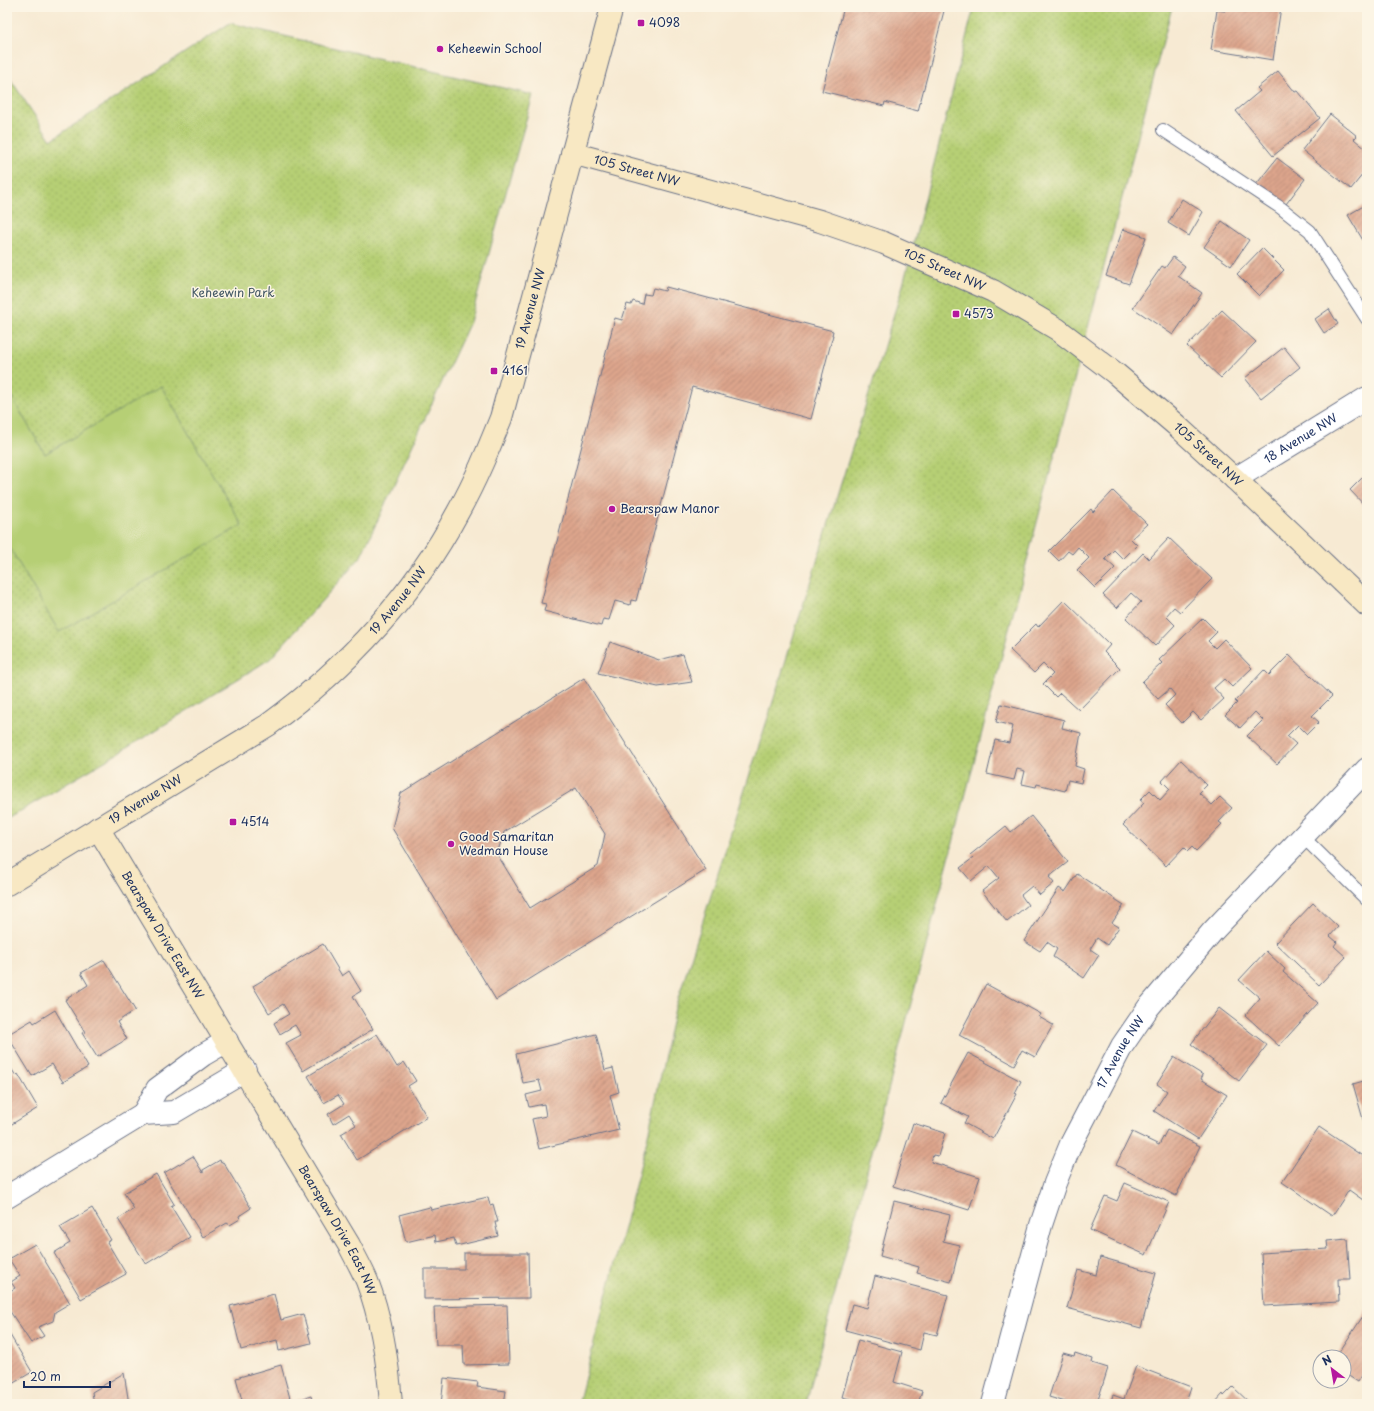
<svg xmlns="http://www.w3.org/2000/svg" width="1374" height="1411" font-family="'Playpen Sans',sans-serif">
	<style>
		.park { fill: url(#park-dots); stroke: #687f69 }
		.garden { fill: #b6cf74; stroke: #687f69 }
		.building { fill: url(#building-hatch); fill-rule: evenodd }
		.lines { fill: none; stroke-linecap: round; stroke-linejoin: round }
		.lane-casing { stroke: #687087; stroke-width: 14 }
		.street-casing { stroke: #687087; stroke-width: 24 }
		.secondary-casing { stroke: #687087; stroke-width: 24 }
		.lane { stroke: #fff; stroke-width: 12 }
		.street { stroke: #fff; stroke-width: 22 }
		.secondary { stroke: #f8e8c3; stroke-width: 22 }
		.poi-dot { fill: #b5179e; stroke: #fcf5e5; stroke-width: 1.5 }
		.labels { text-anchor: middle; stroke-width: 3; stroke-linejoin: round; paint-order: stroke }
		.poi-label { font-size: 12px; fill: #1b2f5e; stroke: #fcf5e5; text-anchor: start }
		.street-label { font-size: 12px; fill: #1b2f5e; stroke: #fcf5e5 }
		.park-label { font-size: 12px; fill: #425764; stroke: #fcf5e5 }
	</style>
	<defs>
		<pattern id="park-dots" width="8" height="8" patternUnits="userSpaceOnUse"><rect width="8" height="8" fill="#b6cf74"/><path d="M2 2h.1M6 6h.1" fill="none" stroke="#9cb267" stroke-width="1.8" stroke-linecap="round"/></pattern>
		<pattern id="building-hatch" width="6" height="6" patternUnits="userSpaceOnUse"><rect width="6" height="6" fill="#dda58c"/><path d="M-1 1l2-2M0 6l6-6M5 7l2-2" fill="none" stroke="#b28776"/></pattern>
	</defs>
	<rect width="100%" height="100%" fill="#fcf5e5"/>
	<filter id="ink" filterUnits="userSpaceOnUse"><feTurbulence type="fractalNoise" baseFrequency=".025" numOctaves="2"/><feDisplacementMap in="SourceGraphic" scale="8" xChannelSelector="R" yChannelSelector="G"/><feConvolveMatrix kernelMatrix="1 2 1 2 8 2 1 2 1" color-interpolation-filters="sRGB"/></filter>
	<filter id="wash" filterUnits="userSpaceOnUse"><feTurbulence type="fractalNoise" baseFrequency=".012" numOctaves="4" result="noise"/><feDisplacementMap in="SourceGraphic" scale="16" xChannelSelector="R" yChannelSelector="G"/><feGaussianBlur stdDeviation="0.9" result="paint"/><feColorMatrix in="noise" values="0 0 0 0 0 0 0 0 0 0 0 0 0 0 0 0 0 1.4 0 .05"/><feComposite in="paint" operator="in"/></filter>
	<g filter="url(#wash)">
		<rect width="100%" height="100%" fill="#f7ead3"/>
		<!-- park -->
		<g class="park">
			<path d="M974,7H1172L806,1404H578L647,1140L675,1008L771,708L903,285Z"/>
			<path d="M230,23L533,95L470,322L360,558L270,659L122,751L7,819V74L51,140Z"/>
		</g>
		<!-- garden -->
		<path class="garden" d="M161,386L242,525L59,632L7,543V389L45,454Z"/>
		<g id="blocks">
			<!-- building -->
			<g class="building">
				<path d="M844,7H945L918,111L885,102L884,106L822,91Z"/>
				<path d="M1225,7L1245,9V7H1281L1273,60L1211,50L1217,10L1225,11Z"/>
				<path d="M1278,71L1295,92L1298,91L1320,118L1273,156L1236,111L1260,91L1257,88Z"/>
				<path d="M1330,114L1357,136L1354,139L1367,150V169L1351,189L1302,150Z"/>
				<path d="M1277,158L1305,179L1283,208L1255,186Z"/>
				<path d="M1182,199L1203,212L1189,236L1168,223Z"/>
				<path d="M1367,204V247L1348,215Z"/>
				<path d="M1222,221L1249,240L1231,266L1204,247Z"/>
				<path d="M1123,229L1146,237L1129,284L1106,276Z"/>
				<path d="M1262,248L1284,270L1259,296L1237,274Z"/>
				<path d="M1173,257L1185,266L1178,276L1202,293L1173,335L1133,308L1162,266L1165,268Z"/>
				<path d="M666,287L833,331L832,335H833L811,419L692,387L636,601L631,600L630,605L615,601L609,620L603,619L601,626L544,611L546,604L541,603L615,318L622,320L627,304L631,305L633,301L642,304L644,294L651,295L653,288L665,291Z"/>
				<path d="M1329,309L1338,324L1324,333L1315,319Z"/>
				<path d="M1222,310L1256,342L1221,378L1187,346Z"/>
				<path d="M1284,347L1300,367L1261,398L1245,378Z"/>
				<path d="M1367,473V508L1350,490Z"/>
				<path d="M1113,491L1147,524L1131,539L1137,545L1123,559L1114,550L1105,559L1115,568L1095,588L1077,570L1089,558L1078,547L1072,554L1068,551L1059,561L1049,551L1091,509L1093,512Z"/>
				<path d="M1169,538L1212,579L1180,612L1174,607L1166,616L1175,625L1155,646L1126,618L1141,602L1131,593L1117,608L1103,595L1143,553L1149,559Z"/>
				<path d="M1064,600L1110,645L1104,652L1120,668L1079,710L1060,693L1056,697L1043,684L1053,674L1043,664L1034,673L1010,650L1036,624L1038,627Z"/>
				<path d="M1203,618L1217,632L1208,641L1215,648L1224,639L1252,668L1232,687L1224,679L1214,688L1224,699L1201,720L1193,712L1182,723L1165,705L1175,695L1170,689L1158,699L1142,682L1162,663L1159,660Z"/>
				<path d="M610,642L659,660L683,654L692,682L658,687L598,673Z"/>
				<path d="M1289,655L1332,696L1312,716L1319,722L1307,734L1298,725L1287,736L1296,744L1277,764L1247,736L1263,720L1255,712L1240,728L1225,715L1237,703L1235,701L1264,670L1269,675Z"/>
				<path d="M584,678L706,870L496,1000L392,828L401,793ZM576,788L605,834L598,866L530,908L497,854L504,832Z"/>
				<path d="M1001,704L1064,720L1062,728L1081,733L1075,766L1084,769L1081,783L1068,780L1065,791L1037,784L1036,787L1022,784L1025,771L1017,769L1014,780L987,774L995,740L1009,743L1013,726L996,722Z"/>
				<path d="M1181,760L1207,785L1199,793L1212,805L1220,797L1232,808L1219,822L1222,824L1196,851L1192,847L1188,851L1184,847L1166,866L1123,825L1144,803L1140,800L1150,790L1160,800L1170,789L1162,781Z"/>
				<path d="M1031,816L1068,862L1049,877L1054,883L1040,895L1032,886L1021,895L1028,905L1007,922L982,891L999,878L989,866L971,881L960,868L973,858L970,855L1006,826L1011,832Z"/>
				<path d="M1077,874L1124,905L1112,923L1119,927L1107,945L1097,938L1090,949L1099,955L1084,978L1053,957L1057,949L1047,942L1040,951L1024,941L1059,888L1065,892Z"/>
				<path d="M1313,903L1338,927L1330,936L1337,942L1334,946L1346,957L1319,985L1275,943Z"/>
				<path d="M323,944L342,976L349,971L361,991L353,996L373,1029L303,1071L286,1043L301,1035L295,1025L280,1034L274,1023L289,1014L283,1004L269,1013L253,986Z"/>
				<path d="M1266,951L1285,969L1283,972L1318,1003L1279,1046L1245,1015L1260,998L1239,980Z"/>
				<path d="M104,960L135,1010L117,1022L127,1039L97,1057L82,1033L85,1032L65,1000L88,985L81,973Z"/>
				<path d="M986,984L1041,1014L1039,1017L1053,1025L1035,1057L1022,1050L1014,1065L959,1035Z"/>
				<path d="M1219,1008L1267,1045L1239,1081L1191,1044Z"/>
				<path d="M55,1010L88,1067L63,1082L52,1064L32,1076L7,1035L32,1020L34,1023Z"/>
				<path d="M377,1034L397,1067L404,1062L416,1081L408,1086L427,1117L357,1160L341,1134L356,1125L349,1114L333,1124L328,1114L344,1104L338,1095L324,1103L308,1076Z"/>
				<path d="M596,1034L605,1070L613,1068L619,1092L610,1095L619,1130L539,1149L532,1119L546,1116L544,1104L529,1107L526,1095L542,1091L539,1080L523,1083L516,1054Z"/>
				<path d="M968,1053L1021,1081L1015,1093L1017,1094L993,1139L964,1123L968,1117L941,1103Z"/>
				<path d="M1174,1057L1203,1075L1201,1079L1227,1095L1198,1139L1154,1111L1167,1091L1157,1084Z"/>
				<path d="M7,1062L16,1076L18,1074L38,1108L7,1127Z"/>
				<path d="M1367,1080V1133L1353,1084Z"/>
				<path d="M913,1123L945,1133L938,1156L933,1155L931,1162L980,1177L969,1210L893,1186Z"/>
				<path d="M1319,1127L1367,1159V1194L1363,1200L1349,1190L1332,1216L1282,1182Z"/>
				<path d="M1167,1130L1200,1146L1176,1196L1116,1165L1132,1132L1159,1145Z"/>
				<path d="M193,1156L203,1173V1170L220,1160L221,1163L223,1162L251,1208L239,1216L240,1219L230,1225L227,1223L203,1237L164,1173Z"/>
				<path d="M156,1174L174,1204L171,1206L190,1237L146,1264L118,1219L134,1209L124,1193Z"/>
				<path d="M1125,1183L1169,1202L1146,1255L1090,1230L1105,1196L1117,1201Z"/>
				<path d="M488,1197L490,1205L493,1204L498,1222H495L498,1236L456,1246L454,1238L436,1242L435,1235L406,1242L399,1215L430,1207L431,1210Z"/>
				<path d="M894,1201L950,1215L943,1241L960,1245L951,1282L917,1273L919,1267L880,1256Z"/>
				<path d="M92,1208L111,1240L107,1242L126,1274L81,1299L54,1253L70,1243L60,1227Z"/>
				<path d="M1347,1239L1350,1279H1338L1339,1302L1264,1306L1261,1253L1328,1249L1327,1241Z"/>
				<path d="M35,1244L70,1303L55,1312L53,1321L38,1327L44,1336L31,1343L7,1307V1293L15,1288L11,1282L20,1276L9,1259Z"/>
				<path d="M464,1253H528L529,1298L424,1299V1269H464Z"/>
				<path d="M1100,1257L1156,1273L1141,1328L1067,1308L1078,1270L1096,1275Z"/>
				<path d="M875,1276L948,1295L937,1335L924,1332L920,1350L845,1330L852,1304L867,1308Z"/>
				<path d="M274,1294L281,1320L303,1314L311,1343L279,1351L277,1340L241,1350L230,1306Z"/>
				<path d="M507,1305L509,1364L464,1365L463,1345H436L434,1307Z"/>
				<path d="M1367,1310V1376L1363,1374L1358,1382L1344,1373V1357H1336Z"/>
				<path d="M7,1330L32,1372L7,1387Z"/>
				<path d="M858,1340L902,1352L894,1382L922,1391L918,1404H869L842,1397Z"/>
				<path d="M1063,1353L1074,1356L1075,1353L1093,1359L1092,1363L1108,1368L1098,1400L1105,1402L1104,1404H1072L1049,1397Z"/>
				<path d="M281,1365L291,1402L311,1396L313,1404H243L236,1378Z"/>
				<path d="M1136,1366L1191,1387L1185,1404H1110L1113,1395L1124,1399Z"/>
				<path d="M124,1373L129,1404H94L92,1392Z"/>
				<path d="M444,1378L478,1382L477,1387L506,1391L504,1404H441Z"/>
				<path d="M1233,1387L1251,1404H1214L1223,1394L1224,1396Z"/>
			</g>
		</g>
	</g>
	<g filter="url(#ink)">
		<use href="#blocks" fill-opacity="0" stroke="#687087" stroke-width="1"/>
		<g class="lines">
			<!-- lane casing -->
			<g class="lane-casing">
				<g id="lane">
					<path d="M1163,130L1281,208L1310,231L1367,319"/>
					<path d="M1303,837L1367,900"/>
				</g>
			</g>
			<!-- street casing -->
			<g class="street-casing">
				<g id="street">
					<path id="s1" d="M1235,479L1367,398"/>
					<path d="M143,1114L157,1089L203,1055L227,1041"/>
					<path d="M7,1197L143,1114L174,1112L245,1070"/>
					<path id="s2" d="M993,1404L1041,1225L1055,1183L1071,1144L1122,1046L1148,1008L1212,932L1367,769"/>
				</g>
			</g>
			<!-- secondary casing -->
			<g class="secondary-casing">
				<g id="secondary">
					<path id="s3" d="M572,153L820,221L884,243L993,291L1057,329L1115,373L1176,425L1235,479L1367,605"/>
					<path id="s4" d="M98,828L349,1245C355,1257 362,1269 367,1281C382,1320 388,1362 391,1404"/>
					<path id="s5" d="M7,884L268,725C346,668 412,598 458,512C475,482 488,450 501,418L612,7"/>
				</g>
			</g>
			<!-- lane -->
			<use href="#lane" class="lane"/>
			<!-- street -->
			<use href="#street" class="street"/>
			<!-- secondary -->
			<use href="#secondary" class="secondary"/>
		</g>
	</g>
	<!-- markers -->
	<g class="poi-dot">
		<rect x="637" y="19" width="8" height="8" rx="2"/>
		<circle cx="440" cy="49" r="4"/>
		<rect x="952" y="310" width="8" height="8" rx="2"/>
		<rect x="490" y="367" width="8" height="8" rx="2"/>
		<circle cx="612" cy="509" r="4"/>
		<rect x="229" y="818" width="8" height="8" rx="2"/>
		<circle cx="451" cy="844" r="4"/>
	</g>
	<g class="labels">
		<!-- poi labels -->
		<g class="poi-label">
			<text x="649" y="27">4098</text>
			<text x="448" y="53">Keheewin School</text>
			<text x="964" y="318">4573</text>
			<text x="502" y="375">4161</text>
			<text x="620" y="513">Bearspaw Manor</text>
			<text x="241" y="826">4514</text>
			<text x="459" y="841">Good Samaritan<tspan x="459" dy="14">Wedman House</tspan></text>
		</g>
		<!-- street labels -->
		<g class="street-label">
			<text dy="4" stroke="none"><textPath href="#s3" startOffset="67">105 Street NW</textPath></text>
			<text dy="4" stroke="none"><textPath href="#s3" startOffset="391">105 Street NW</textPath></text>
			<text dy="4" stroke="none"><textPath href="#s5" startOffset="810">19 Avenue NW</textPath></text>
			<text dy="4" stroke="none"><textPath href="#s1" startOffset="77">18 Avenue NW</textPath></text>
			<text dy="4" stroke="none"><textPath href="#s3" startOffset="715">105 Street NW</textPath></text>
			<text dy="4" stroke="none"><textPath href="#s5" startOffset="486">19 Avenue NW</textPath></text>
			<text dy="4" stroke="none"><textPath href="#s5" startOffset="162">19 Avenue NW</textPath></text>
			<text dy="4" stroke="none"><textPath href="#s4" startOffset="125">Bearspaw Drive East NW</textPath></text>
			<text dy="4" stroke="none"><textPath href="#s2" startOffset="376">17 Avenue NW</textPath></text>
			<text dy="4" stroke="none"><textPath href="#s4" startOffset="468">Bearspaw Drive East NW</textPath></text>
		</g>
		<!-- park labels -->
		<g class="park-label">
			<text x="233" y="297">Keheewin Park</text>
		</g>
	</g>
	<!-- margin -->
	<rect width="1374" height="1411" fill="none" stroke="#fcf5e5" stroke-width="24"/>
	<!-- north arrow -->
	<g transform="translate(1332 1369) rotate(329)"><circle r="19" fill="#fcf5e5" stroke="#a2a6af"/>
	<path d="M0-3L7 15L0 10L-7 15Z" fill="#b5179e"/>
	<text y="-6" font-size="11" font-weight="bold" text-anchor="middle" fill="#1b2f5e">N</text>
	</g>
	<!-- scale -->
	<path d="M24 1381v6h86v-6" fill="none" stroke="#1b2f5e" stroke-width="2"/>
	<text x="30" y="1381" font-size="12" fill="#1b2f5e" stroke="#fcf5e5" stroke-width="3" paint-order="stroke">20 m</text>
</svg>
